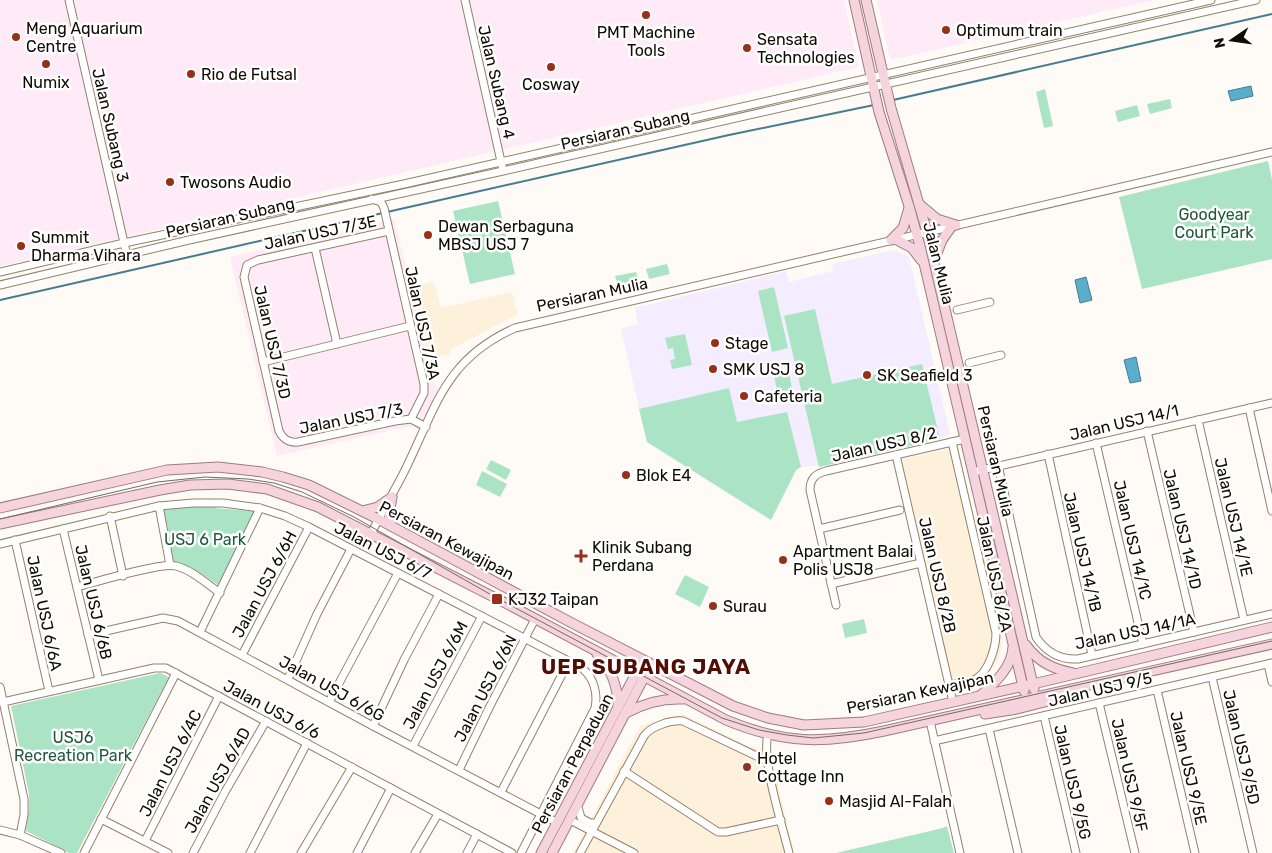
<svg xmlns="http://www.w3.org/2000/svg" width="1272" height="853" font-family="Rubik,sans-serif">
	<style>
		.built { fill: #fef1dc }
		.industrial { fill: #ffeaf8 }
		.education { fill: #f4edff }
		.green { fill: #abe4c5 }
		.water { fill: #5aaecc; stroke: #447d90 }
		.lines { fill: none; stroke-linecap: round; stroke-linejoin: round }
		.stream { stroke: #447d90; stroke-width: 2 }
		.minor-casing { stroke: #938269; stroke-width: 9 }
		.major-casing { stroke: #a17b82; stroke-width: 11 }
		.minor { stroke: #fff; stroke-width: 7 }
		.major { stroke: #f5d4dd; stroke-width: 9 }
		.tram { stroke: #716d66; stroke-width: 1 }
		.poi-dot { fill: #982f18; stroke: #fff; stroke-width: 2 }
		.labels { text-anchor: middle; stroke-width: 5; stroke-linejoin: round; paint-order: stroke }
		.poi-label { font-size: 16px; fill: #100b03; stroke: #fff; text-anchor: start }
		.street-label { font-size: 16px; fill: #100b03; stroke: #fff }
		.park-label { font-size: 16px; fill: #20583e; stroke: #fff }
		.district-label { font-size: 21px; font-weight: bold; letter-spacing: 1px; fill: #510e02; stroke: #fff }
	</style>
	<rect width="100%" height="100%" fill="#fefaf5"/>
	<!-- built -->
	<g class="built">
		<path d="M434,282L441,308L512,292L518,314L450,350V354L426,358L410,287Z"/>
		<path d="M958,447L1003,639L999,659L990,673L979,680L946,692L894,461Z"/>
		<path d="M683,714L748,746L770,751L794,853H573L640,726Z"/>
	</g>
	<!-- industrial -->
	<g class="industrial">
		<path d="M0,0H844L859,67L0,266Z"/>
		<path d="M877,0H1154L890,60Z"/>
		<path d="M394,219L438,393L419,429L410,426L277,456L230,257Z"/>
	</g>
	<!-- education -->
	<path class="education" d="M894,250L909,257L950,434L940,439L819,467V465L798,468L771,520L647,442L621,329L638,324L635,308L786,271L789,282L833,271L832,264Z"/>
	<!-- green -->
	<g class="green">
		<path d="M1045,89L1053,126L1044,128L1036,92Z"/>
		<path d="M1170,99L1172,108L1150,114L1147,104Z"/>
		<path d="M1137,105L1140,116L1118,122L1115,111Z"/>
		<path d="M1268,161L1272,180V259L1142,289L1119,197Z"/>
		<path d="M498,201L515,274L470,284L453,211Z"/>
		<path d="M667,264L670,274L649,279L646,269Z"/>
		<path d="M636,272L639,282L618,286L615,276Z"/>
		<path d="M774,287L788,348L772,352L758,291Z"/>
		<path d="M815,309L832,384L922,364L940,439L819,467L784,316Z"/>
		<path d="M685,334L692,365L672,369L670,360L675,359L673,348L668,349L665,338Z"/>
		<path d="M789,372L794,400L779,403L774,375Z"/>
		<path d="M729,388L737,422L787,412L801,467L796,470L771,520L647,442L639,409Z"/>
		<path d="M491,460L511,470L506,480L486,469Z"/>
		<path d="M482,471L507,484L500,497L476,485Z"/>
		<path d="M215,505V508L254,511L219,586C205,576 191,565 173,562L167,524H165L162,507Z"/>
		<path d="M685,575L709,587L700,607L675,594Z"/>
		<path d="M864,619L867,633L845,638L842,624Z"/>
		<path d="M160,673L169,677L77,853H69L26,831L29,808V794L11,706Z"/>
		<path d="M947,826L954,853H836L943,828Z"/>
	</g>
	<!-- water -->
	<g class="water">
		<path d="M1251,86L1253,96L1231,101L1228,91Z"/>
		<path d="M1086,277L1092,300L1080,303L1075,280Z"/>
		<path d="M1136,357L1141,381L1130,383L1124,360Z"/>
	</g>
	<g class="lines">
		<!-- stream -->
		<g class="stream">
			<path d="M893,100L1272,14"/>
			<path d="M387,212L729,135L874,105"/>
			<path d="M0,300L383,213"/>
		</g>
		<!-- minor casing -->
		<g class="minor-casing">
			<g id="minor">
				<path d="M69,0L127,256"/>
				<path d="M465,0L502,166"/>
				<path d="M372,199L381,202L384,208L424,384V393L411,419"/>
				<path d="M389,231L258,260L247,265L244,277L279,431C283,439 288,443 298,442L395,421L411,419L426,427"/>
				<path d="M315,248L337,344"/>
				<path d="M0,272L124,243L404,184L1211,0"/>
				<path d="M0,285L189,240L503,171L1256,0"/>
				<path d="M957,310L990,302"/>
				<path d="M263,362L410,326"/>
				<path d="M969,363L1001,355"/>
				<path d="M1249,408L1272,511"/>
				<path d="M1198,420L1244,620"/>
				<path d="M1147,431L1194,632"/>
				<path d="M1096,443L1143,644"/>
				<path d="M1048,454L1092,655"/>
				<path d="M896,455L953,702"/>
				<path d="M998,465L1036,637C1046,652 1060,660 1078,659L1272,614"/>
				<path d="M973,472L1272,403"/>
				<path d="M159,506L170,565"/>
				<path d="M110,516L123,576"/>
				<path d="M63,529L99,680"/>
				<path d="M819,529L900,510"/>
				<path d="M371,534C382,511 396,489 407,466C437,404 446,359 515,328L1272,152"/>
				<path d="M15,540L49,691"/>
				<path d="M0,544L159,506L193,503H223L260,508L285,516L309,527L582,668C594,678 598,693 595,708L521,853"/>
				<path d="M831,584L921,563"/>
				<path d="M77,587C96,582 161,562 176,566C192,570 207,584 220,593"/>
				<path d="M836,605L810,490C810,479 815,474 826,471L965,439"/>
				<path d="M200,632L260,508"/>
				<path d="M88,635L163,618L178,621L373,726L556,822"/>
				<path d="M242,655L309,527"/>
				<path d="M1268,664L1272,682"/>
				<path d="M1212,677L1253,853"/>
				<path d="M288,679L317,614L351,549"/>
				<path d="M949,685C957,684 969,683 976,679C989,671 996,647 996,633L952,442"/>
				<path d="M0,687L24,799V815L20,835"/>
				<path d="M1157,690L1195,853"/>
				<path d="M3,702L154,668H166L512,853"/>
				<path d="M329,702L398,573"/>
				<path d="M1099,703L1135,853"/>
				<path d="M1044,716L1076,853"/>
				<path d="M930,721L960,853"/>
				<path d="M373,726L404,660L439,594"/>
				<path d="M989,729L1018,853"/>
				<path d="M768,734C761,759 782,825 789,853"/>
				<path d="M934,741L1272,663"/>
				<path d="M413,746L482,616"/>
				<path d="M459,770L490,706L535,619"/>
				<path d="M624,771L718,832H726L781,820"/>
				<path d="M501,792L569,661"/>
				<path d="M578,807L581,818L590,823H596"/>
				<path d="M101,819L168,853"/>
				<path d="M570,820L634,853"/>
				<path d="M0,830L20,835L61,853"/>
				<path d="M145,841L219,696"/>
				<path d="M84,853L176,673"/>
				<path d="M193,853L225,792L266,721"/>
				<path d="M250,853L307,743"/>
				<path d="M301,853L352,767"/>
				<path d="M357,853L391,788"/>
				<path d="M415,853L438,814"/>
				<path d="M467,853L477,834"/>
				<path d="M580,853L644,736C651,726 671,720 683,721L767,761"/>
			</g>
		</g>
		<!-- major casing -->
		<g class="major-casing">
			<g id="major">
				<path d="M854,0L879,112L909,206L920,246L1024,691"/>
				<path d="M866,0L891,108L927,232L1034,689"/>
				<path d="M919,204L937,219L956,225"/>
				<path d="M895,239L912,248L921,260"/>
				<path d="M891,240L903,228L909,208"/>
				<path d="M934,261L942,240L952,226"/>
				<path d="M0,508L167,470L218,467L262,472L283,477L309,485L378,519L570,622L733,706L768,718L804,725L864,722L1033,684L1272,627"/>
				<path d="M362,511L378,507L392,497"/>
				<path d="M0,524L160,490L190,485L228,484L267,489L318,507L515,608L726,720C784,744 823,744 884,731L1272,644"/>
				<path d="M391,526L389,515L392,497"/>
				<path d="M1026,645C1038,662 1053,669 1073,673"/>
				<path d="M597,654C611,670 618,685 618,707"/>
				<path d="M981,695C995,683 1012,667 1013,647"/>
				<path d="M626,713C644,703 662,698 683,699"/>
				<path d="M985,714L1017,709L1084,692"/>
				<path d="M541,853L643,660"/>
				<path d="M552,853L651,664"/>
			</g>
		</g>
		<!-- minor -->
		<use href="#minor" class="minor"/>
		<!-- major -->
		<use href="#major" class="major"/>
		<!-- tram -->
		<path class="tram" d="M0,519L157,482L205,477L248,479L274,483L302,492L354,517L495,597L722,718L759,730L787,735L813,738L864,733L1272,641"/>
	</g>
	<!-- markers -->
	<g class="poi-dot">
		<circle cx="646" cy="15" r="5"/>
		<circle cx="946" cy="30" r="5"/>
		<circle cx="16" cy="37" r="5"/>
		<circle cx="747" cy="48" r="5"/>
		<circle cx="46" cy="64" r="5"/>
		<circle cx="551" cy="67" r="5"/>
		<circle cx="191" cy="74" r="5"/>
		<circle cx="170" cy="182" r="5"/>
		<circle cx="428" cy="235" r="5"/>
		<circle cx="21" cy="246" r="5"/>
		<circle cx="715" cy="343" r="5"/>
		<circle cx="713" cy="369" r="5"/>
		<circle cx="867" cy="375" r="5"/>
		<circle cx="744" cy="396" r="5"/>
		<circle cx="626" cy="475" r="5"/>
		<path d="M578.5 548.5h5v5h5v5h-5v5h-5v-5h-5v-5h5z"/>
		<circle cx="783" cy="560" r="5"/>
		<rect x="491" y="593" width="12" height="12" rx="2.5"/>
		<circle cx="713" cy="606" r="5"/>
		<circle cx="747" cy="767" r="5"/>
		<circle cx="829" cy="801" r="5"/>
	</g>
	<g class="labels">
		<!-- poi labels -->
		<g class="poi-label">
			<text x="26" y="34">Meng Aquarium<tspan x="26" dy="18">Centre</tspan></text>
			<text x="956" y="36">Optimum train</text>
			<text x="646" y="38" text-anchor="middle">PMT Machine<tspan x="646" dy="18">Tools</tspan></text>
			<text x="757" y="45">Sensata<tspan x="757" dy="18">Technologies</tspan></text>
			<text x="201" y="80">Rio de Futsal</text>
			<text x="46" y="88" text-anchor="middle">Numix</text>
			<text x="551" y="90" text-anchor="middle">Cosway</text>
			<text x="180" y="188">Twosons Audio</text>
			<text x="438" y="232">Dewan Serbaguna<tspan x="438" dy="18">MBSJ USJ 7</tspan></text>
			<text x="31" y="243">Summit<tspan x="31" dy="18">Dharma Vihara</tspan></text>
			<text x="725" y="349">Stage</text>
			<text x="723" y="375">SMK USJ 8</text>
			<text x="877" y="381">SK Seafield 3</text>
			<text x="754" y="402">Cafeteria</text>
			<text x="636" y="481">Blok E4</text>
			<text x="592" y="553">Klinik Subang<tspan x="592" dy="18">Perdana</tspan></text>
			<text x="793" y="557">Apartment Balai<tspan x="793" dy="18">Polis USJ8</tspan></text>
			<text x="508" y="605">KJ32 Taipan</text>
			<text x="723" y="612">Surau</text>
			<text x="757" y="764">Hotel<tspan x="757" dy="18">Cottage Inn</tspan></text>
			<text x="839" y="807">Masjid Al-Falah</text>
		</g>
		<!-- street labels -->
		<g class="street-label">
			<text transform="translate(497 82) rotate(77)" y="6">Jalan Subang 4</text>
			<text transform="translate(111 125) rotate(77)" y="6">Jalan Subang 3</text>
			<text transform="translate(625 129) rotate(-13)" y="6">Persiaran Subang</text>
			<text transform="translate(230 217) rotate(-13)" y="6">Persiaran Subang</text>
			<text transform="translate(320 232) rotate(-12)" y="6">Jalan USJ 7/3E</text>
			<text transform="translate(939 263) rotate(76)" y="6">Jalan Mulia</text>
			<text transform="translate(592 294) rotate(-12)" y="6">Persiaran Mulia</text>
			<text transform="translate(423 323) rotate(78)" y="6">Jalan USJ 7/3A</text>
			<text transform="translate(273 342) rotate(77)" y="6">Jalan USJ 7/3D</text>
			<text transform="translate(351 418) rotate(-11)" y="6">Jalan USJ 7/3</text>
			<text transform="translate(1124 422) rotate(-13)" y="6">Jalan USJ 14/1</text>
			<text transform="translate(884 444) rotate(-13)" y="6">Jalan USJ 8/2</text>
			<text transform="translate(996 461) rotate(77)" y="6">Persiaran Mulia</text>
			<text transform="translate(1234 517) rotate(77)" y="6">Jalan USJ 14/1E</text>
			<text transform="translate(1183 529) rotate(77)" y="6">Jalan USJ 14/1D</text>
			<text transform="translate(447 540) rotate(28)" y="6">Persiaran Kewajipan</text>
			<text transform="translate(1133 540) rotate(77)" y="6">Jalan USJ 14/1C</text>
			<text transform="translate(383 550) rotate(27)" y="6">Jalan USJ 6/7</text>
			<text transform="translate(1083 552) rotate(77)" y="6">Jalan USJ 14/1B</text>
			<text transform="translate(995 574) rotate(78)" y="6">Jalan USJ 8/2A</text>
			<text transform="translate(938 575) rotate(77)" y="6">Jalan USJ 8/2B</text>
			<text transform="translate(264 584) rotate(-62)" y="6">Jalan USJ 6/6H</text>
			<text transform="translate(94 602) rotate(77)" y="6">Jalan USJ 6/6B</text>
			<text transform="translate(45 613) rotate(78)" y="6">Jalan USJ 6/6A</text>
			<text transform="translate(1135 631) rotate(-12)" y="6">Jalan USJ 14/1A</text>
			<text transform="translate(435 675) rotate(-62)" y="6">Jalan USJ 6/6M</text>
			<text transform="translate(332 688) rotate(29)" y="6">Jalan USJ 6/6G</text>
			<text transform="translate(485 688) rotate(-63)" y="6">Jalan USJ 6/6N</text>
			<text transform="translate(1100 689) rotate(-13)" y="6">Jalan USJ 9/5</text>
			<text transform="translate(920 692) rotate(-12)" y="6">Persiaran Kewajipan</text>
			<text transform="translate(272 709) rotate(28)" y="6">Jalan USJ 6/6</text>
			<text transform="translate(1242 747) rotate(77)" y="6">Jalan USJ 9/5D</text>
			<text transform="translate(170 763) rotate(-63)" y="6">Jalan USJ 6/4C</text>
			<text transform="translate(572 763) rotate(-62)" y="6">Persiaran Perpaduan</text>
			<text transform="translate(1189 768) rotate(77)" y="6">Jalan USJ 9/5E</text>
			<text transform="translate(1130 775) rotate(77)" y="6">Jalan USJ 9/5F</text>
			<text transform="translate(217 780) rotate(-61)" y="6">Jalan USJ 6/4D</text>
			<text transform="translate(1073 782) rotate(77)" y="6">Jalan USJ 9/5G</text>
		</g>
		<!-- park labels -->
		<g class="park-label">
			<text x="1214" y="220">Goodyear<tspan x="1214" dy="18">Court Park</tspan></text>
			<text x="205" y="545">USJ 6 Park</text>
			<text x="73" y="743">USJ6<tspan x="73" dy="18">Recreation Park</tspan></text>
		</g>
		<!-- district labels -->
		<g class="district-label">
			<text x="646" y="674">UEP SUBANG JAYA</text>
		</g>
	</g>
	<!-- north arrow -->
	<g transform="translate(1232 40) rotate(257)" stroke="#ffffff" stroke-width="4" paint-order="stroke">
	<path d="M0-4L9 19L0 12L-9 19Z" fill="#100b03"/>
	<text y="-8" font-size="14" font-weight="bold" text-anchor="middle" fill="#100b03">N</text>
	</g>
</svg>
